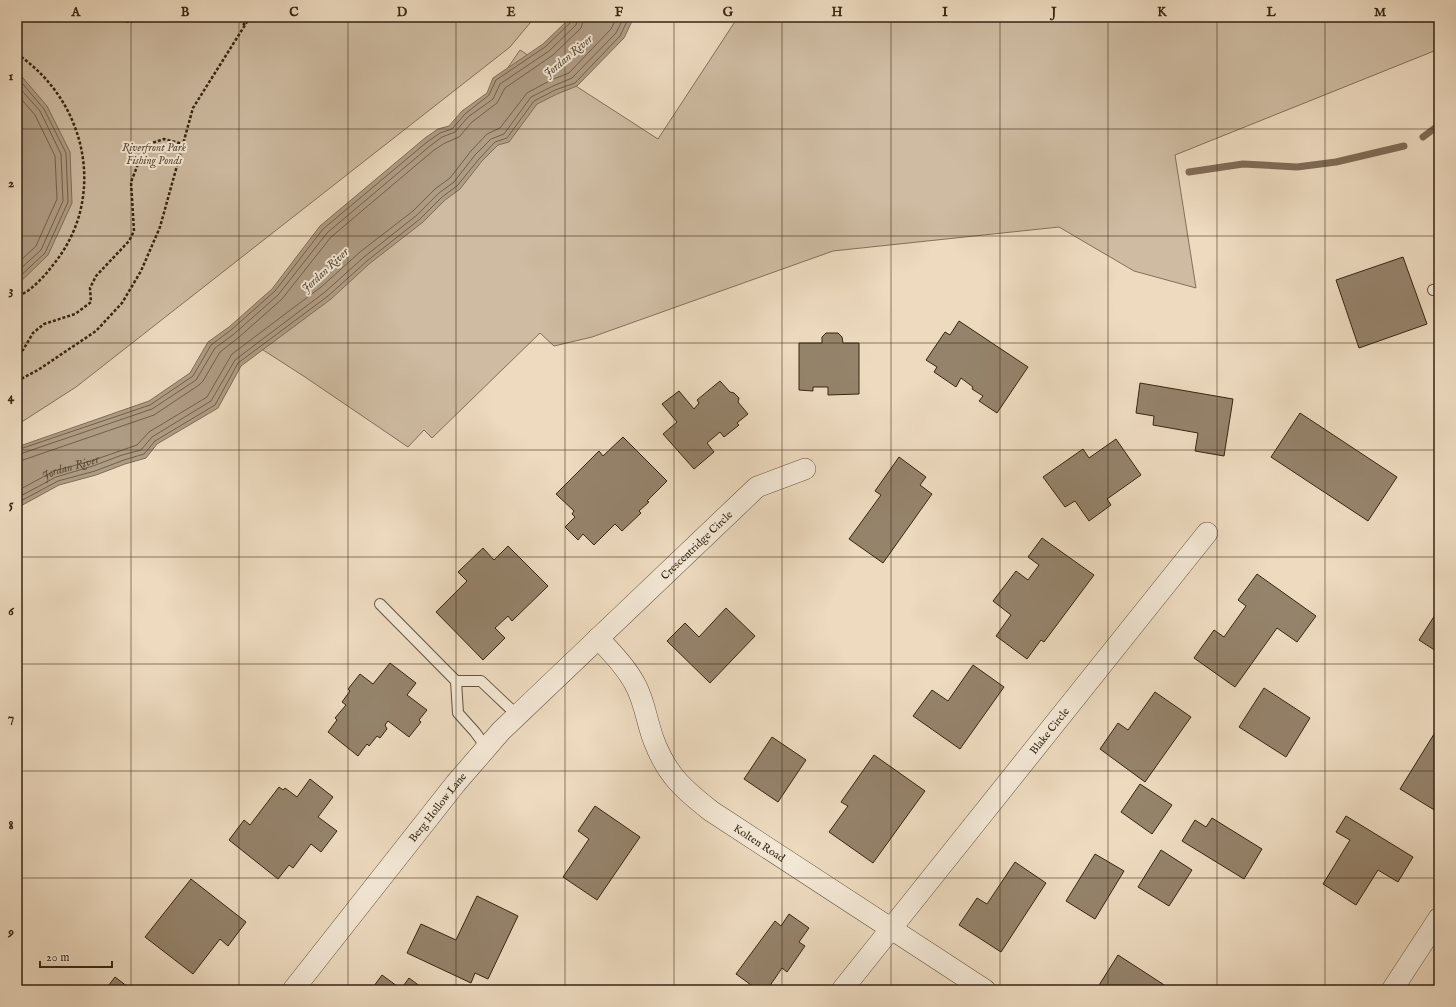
<svg xmlns="http://www.w3.org/2000/svg" width="1456" height="1007" font-family="'IM FELL English',serif">
	<style>
		.green { fill: #cebba1; stroke: #827059 }
		.water { fill: #af9c84; stroke: #7f6c56 }
		.lines { fill: none; stroke-linecap: round; stroke-linejoin: round }
		.shore { stroke: #72604a; stroke-width: 1 }
		.stream { stroke: #7f6c56; stroke-width: 7 }
		.building { fill: #95836b; stroke: #362511 }
		.lane-casing { stroke: #64523c; stroke-width: 12 }
		.street-casing { stroke: #64523c; stroke-width: 22 }
		.path { stroke: #362511; stroke-width: 2.5; stroke-dasharray: 3 2; stroke-linecap: butt }
		.lane { stroke: #f3e7d5; stroke-width: 10 }
		.street { stroke: #f3e7d5; stroke-width: 21 }
		.grid { fill: none; stroke: #362511; stroke-width: 1; stroke-opacity: 0.55 }
		.labels { text-anchor: middle; stroke-width: 4; stroke-linejoin: round; paint-order: stroke }
		.park-label { font-size: 11px; font-style: italic; fill: #5c4a35; stroke: #f3e7d5 }
		.street-label { font-size: 11px; fill: #362511; stroke: #f3e7d5 }
		.water-label { font-size: 12px; font-style: italic; fill: #5a4934; stroke: #f3e7d5 }
		.neatline { fill: none; stroke: #362511; stroke-width: 1.5 }
		.grid-label { font-size: 13px; text-anchor: middle; font-weight: bold; fill: #362511 }
	</style>
	<rect width="100%" height="100%" fill="#eddabf"/>
	<filter id="stains"><feTurbulence type="fractalNoise" baseFrequency=".005" numOctaves="4"/><feColorMatrix values="0 0 0 0 .2 0 0 0 0 .09 0 0 0 0 .02 0 0 0 .5 -.17"/></filter>
	<radialGradient id="worn" r=".72"><stop offset=".6" stop-color="#630" stop-opacity="0"/><stop offset="1" stop-color="#630" stop-opacity=".3"/></radialGradient>
	<!-- green -->
	<g class="green">
		<path d="M17,17H535L510,47L76,387L17,425Z"/>
		<path d="M738,17H1439V49L1175,155L1196,288L1134,271L1059,227L833,251L592,337L554,346L540,333L432,438L424,430L408,447L305,377L260,348L454,147L520,50L658,139Z"/>
	</g>
	<!-- water -->
	<g class="water">
		<path d="M571,17H634L624,38L577,86L557,94L537,104L509,142L498,145L482,161L460,189L445,200L423,222L369,264L331,299L241,366L218,408L157,444L146,458L125,464L96,475L59,485L17,508V447L149,401L190,373L208,342L229,327L272,289L320,226L425,138L438,129L449,126L462,111L487,93L493,78L543,44Z"/>
		<path d="M17,71L47,106L70,152L72,203L48,255L17,285Z"/>
	</g>
	<g class="lines">
		<!-- shore -->
		<g class="shore">
			<path d="M17,77L44,109L66,153L68,202L45,253L17,279"/>
			<path d="M17,85L40,111L61,154L63,201L41,250L17,272"/>
			<path d="M17,94L35,115L55,156L57,199L36,246L17,264"/>
			<path d="M17,450L150,405L193,376L211,345L231,330L275,291L323,229L427,142L440,133L452,129L465,114L489,95L496,80L545,47L572,21L573,17"/>
			<path d="M17,455L152,409L196,380L215,348L234,334L278,295L327,233L430,146L442,137L455,132L468,117L493,99L500,84L549,51L576,25L578,17"/>
			<path d="M17,461L23,460L154,415L199,385L203,381L220,352L238,338L282,299L331,237L434,150L445,143L459,137L472,122L497,103L505,88L553,55L581,28L584,17"/>
			<path id="s1" d="M17,491L54,471L91,461L137,445L149,432L207,397L232,354L321,287L360,252L413,211L435,189L450,178L471,151L487,134L500,128L527,93L551,80L569,73L611,29L617,17"/>
			<path d="M17,498L56,477L93,466L122,455L141,450L152,437L211,401L235,360L325,292L364,257L417,215L439,193L454,182L475,155L491,139L504,134L531,97L553,86L572,78L616,33L624,17"/>
			<path d="M17,503L58,481L95,471L124,460L144,454L155,441L215,405L238,363L328,296L367,261L420,219L442,197L457,186L479,159L495,142L507,138L534,101L555,90L575,83L620,36L629,17"/>
		</g>
		<!-- stream -->
		<g class="stream">
			<path d="M1423,137L1439,125"/>
			<path d="M1189,172L1243,164L1297,167L1336,162L1404,146"/>
		</g>
	</g>
	<!-- building -->
	<g class="building">
		<path d="M1403,257L1427,324L1359,348L1336,280Z"/>
		<path d="M959,321L1028,367L997,413L979,401L983,396L972,389L973,387L961,378L956,387L934,372L937,367L926,360L945,332L950,335Z"/>
		<path d="M826,333H838L842,337L843,343H859V394L828,395V387H813V391L799,390V343H822V337Z"/>
		<path d="M720,381L730,392L734,393L739,398L738,402L748,414L737,423L739,425L724,437L720,432L707,443L714,452L694,469L663,434L677,422L662,404L679,391L694,409L699,403L697,400Z"/>
		<path d="M1140,383L1233,399L1224,456L1195,451L1198,433L1153,425L1154,416L1136,413Z"/>
		<path d="M1300,413L1397,477L1368,521L1271,457Z"/>
		<path d="M623,437L667,481L647,501L649,502L639,511L641,513L622,531L615,524L594,545L583,534L578,540L565,527L575,517L572,514L574,511L556,494L599,451L603,456Z"/>
		<path d="M1116,439L1141,475L1107,499L1111,505L1089,521L1075,501L1065,507L1043,477L1083,449L1089,458Z"/>
		<path d="M899,457L926,477L920,485L932,494L883,563L849,539L881,495L875,491Z"/>
		<path d="M1042,538L1094,575L1044,642L1041,640L1027,659L996,636L1011,615L993,601L1016,571L1028,580L1039,565L1028,557Z"/>
		<path d="M508,546L548,586L512,621L508,616L495,628L505,638L483,660L436,612L467,581L458,572L483,548L494,560Z"/>
		<path d="M1257,574L1316,616L1297,642L1277,628L1235,687L1194,658L1214,630L1224,637L1246,606L1238,600Z"/>
		<path d="M726,608L755,636L710,683L667,641L685,623L699,637Z"/>
		<path d="M1435,615L1439,618V653L1419,640Z"/>
		<path d="M390,663L416,683L407,695L427,710L419,720L421,722L409,737L388,721L385,725L387,729L380,738L377,736L369,746L367,744L358,756L328,732L337,720L335,718L346,705L342,702L350,691L348,689L360,674L373,684Z"/>
		<path d="M973,665L1004,687L960,749L913,716L932,690L948,701Z"/>
		<path d="M1264,688L1310,718L1286,757L1239,727Z"/>
		<path d="M1155,692L1191,717L1145,782L1100,749L1118,723L1128,730Z"/>
		<path d="M1439,726V807L1436,811L1400,789Z"/>
		<path d="M772,737L806,760L778,802L744,779Z"/>
		<path d="M874,755L925,791L873,863L829,832L848,806L841,802Z"/>
		<path d="M310,779L333,797L318,817L337,831L321,852L311,844L293,868L289,865L278,879L229,840L244,820L250,825L279,787L283,790L285,788L297,797Z"/>
		<path d="M1140,784L1172,805L1152,834L1121,812Z"/>
		<path d="M595,806L640,837L597,900L563,877L589,839L578,831Z"/>
		<path d="M1346,816L1413,857L1398,882L1378,870L1356,905L1323,884L1350,840L1336,832Z"/>
		<path d="M1212,818L1262,849L1244,879L1182,841L1195,820L1206,827Z"/>
		<path d="M1161,850L1192,870L1169,906L1138,887Z"/>
		<path d="M1095,854L1124,871L1095,919L1066,901Z"/>
		<path d="M1015,862L1046,883L1001,952L959,925L977,898L987,904Z"/>
		<path d="M191,879L246,922L228,946L220,939L193,974L145,937Z"/>
		<path d="M477,896L518,916L488,979L475,973L471,983L407,953L421,924L456,940Z"/>
		<path d="M789,914L809,928L799,942L805,946L787,972L782,968L767,990H758L736,974L775,921L781,926Z"/>
		<path d="M1118,955L1172,990H1096Z"/>
		<path d="M382,975L401,989L409,978L425,990H371Z"/>
		<path d="M115,977L132,990H105Z"/>
	</g>
	<g class="lines">
		<!-- lane casing -->
		<g class="lane-casing">
			<g id="lane">
				<path d="M1433,290L1439,289"/>
				<path d="M380,604L456,681H481L517,715"/>
				<path d="M456,681L458,713L475,732L486,747"/>
			</g>
		</g>
		<!-- street casing -->
		<g class="street-casing">
			<g id="street">
				<path id="s2" d="M598,638C612,653 627,668 636,686C645,703 647,723 654,741C667,775 683,789 711,811L985,990"/>
				<path id="s3" d="M293,990L456,783L501,731L757,487L805,469"/>
				<path id="s4" d="M842,990L1207,533"/>
				<path d="M1392,990L1439,918"/>
			</g>
		</g>
		<!-- path -->
		<g class="path">
			<path d="M96,17L130,22L149,17"/>
			<path d="M235,17L245,25"/>
			<path d="M17,54C87,101 108,198 53,265C43,278 32,290 17,297"/>
			<path d="M17,353L23,350L33,333L44,324L75,314L91,302L90,288L96,276L129,241L134,231L131,182L140,159L152,143L164,139L183,144"/>
			<path d="M17,381L38,370L96,331L122,303L141,271L160,227L193,108L250,17"/>
		</g>
		<!-- lane -->
		<use href="#lane" class="lane"/>
		<!-- street -->
		<use href="#street" class="street"/>
	</g>
	<!-- grid -->
	<path class="grid" d="M131,17V990M239,17V990M348,17V990M456,17V990M565,17V990M674,17V990M782,17V990M891,17V990M1000,17V990M1108,17V990M1217,17V990M1325,17V990M17,129H1439M17,236H1439M17,343H1439M17,450H1439M17,557H1439M17,664H1439M17,771H1439M17,878H1439"/>
	<g class="labels">
		<!-- park labels -->
		<g class="park-label">
			<text x="154" y="151">Riverfront Park<tspan x="154" dy="13">Fishing Ponds</tspan></text>
		</g>
		<!-- street labels -->
		<g class="street-label">
			<text dy="4" stroke="none"><textPath href="#s3" startOffset="602">Crescentridge Circle</textPath></text>
			<text dy="4" stroke="none"><textPath href="#s4" startOffset="332">Blake Circle</textPath></text>
			<text dy="4" stroke="none"><textPath href="#s3" startOffset="233">Berg Hollow Lane</textPath></text>
			<text dy="4" stroke="none"><textPath href="#s2" startOffset="269">Kolten Road</textPath></text>
		</g>
		<!-- water labels -->
		<g class="water-label">
			<text transform="translate(568 56) rotate(-40)" y="4">Jordan River</text>
			<text transform="translate(325 270) rotate(-43)" y="4">Jordan River</text>
			<text dy="4" stroke="none"><textPath href="#s1" startOffset="59">Jordan River</textPath></text>
		</g>
	</g>
	<!-- margin -->
	<rect width="1456" height="1007" fill="none" stroke="#eddabf" stroke-width="44"/>
	<!-- scale -->
	<path d="M40 961v6h72v-6" fill="none" stroke="#362511" stroke-width="2"/>
	<text x="46" y="961" font-size="12" fill="#362511" stroke="#f3e7d5" stroke-width="3" paint-order="stroke">20 m</text>
	<rect x="22" y="22" width="1412" height="963" class="neatline"/>
	<g class="grid-label">
		<text x="76" y="16">A</text>
		<text x="185" y="16">B</text>
		<text x="294" y="16">C</text>
		<text x="402" y="16">D</text>
		<text x="511" y="16">E</text>
		<text x="619" y="16">F</text>
		<text x="728" y="16">G</text>
		<text x="837" y="16">H</text>
		<text x="945" y="16">I</text>
		<text x="1054" y="16">J</text>
		<text x="1162" y="16">K</text>
		<text x="1271" y="16">L</text>
		<text x="1380" y="16">M</text>
		<text x="11" y="80">1</text>
		<text x="11" y="187">2</text>
		<text x="11" y="294">3</text>
		<text x="11" y="401">4</text>
		<text x="11" y="508">5</text>
		<text x="11" y="615">6</text>
		<text x="11" y="722">7</text>
		<text x="11" y="829">8</text>
		<text x="11" y="936">9</text>
	</g>
	<rect width="100%" height="100%" filter="url(#stains)"/>
	<rect width="100%" height="100%" fill="url(#worn)"/>
</svg>
